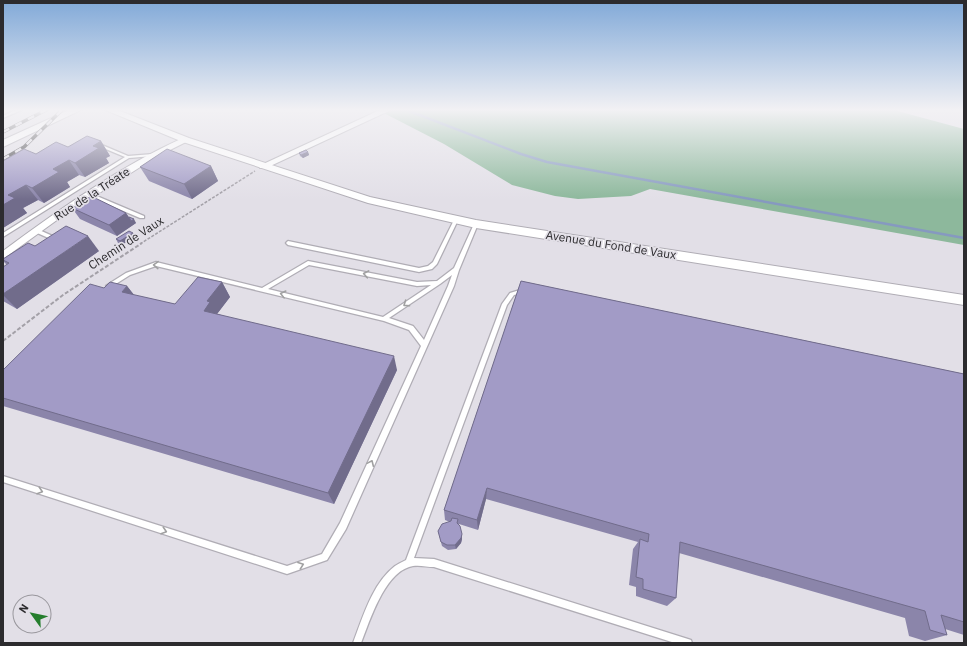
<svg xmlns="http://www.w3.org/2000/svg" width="967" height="646" font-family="'IBM Plex Sans',sans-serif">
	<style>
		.forest { fill: #8db89c }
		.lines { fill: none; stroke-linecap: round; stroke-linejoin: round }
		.stream { stroke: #8699c0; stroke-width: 2.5 }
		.service-casing { stroke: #b0adb5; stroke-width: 2.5 }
		.minor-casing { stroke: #b0adb5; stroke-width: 2 }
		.tertiary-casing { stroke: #b0adb5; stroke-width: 2 }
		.path-far1 { stroke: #a3a0a7; stroke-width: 1.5; stroke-dasharray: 3 1.5; stroke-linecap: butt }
		.path { stroke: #a3a0a7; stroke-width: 2; stroke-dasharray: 4 2; stroke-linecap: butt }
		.service { fill: #fff; fill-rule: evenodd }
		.minor { fill: #fff; fill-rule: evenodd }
		.tertiary { fill: #fff; fill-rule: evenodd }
		.rail-casing { stroke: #444347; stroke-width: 3.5 }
		.rail { stroke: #e2dfe7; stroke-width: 2.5; stroke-dasharray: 7; stroke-linecap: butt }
		.wall { fill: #8b85aa }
		.shaded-wall { fill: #716c8b }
		.building { fill: #a29bc6; stroke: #716c8b }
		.oneway { stroke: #a0a0a1 }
		.labels { text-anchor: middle; stroke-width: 3.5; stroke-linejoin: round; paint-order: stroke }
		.street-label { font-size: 12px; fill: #2c2b2e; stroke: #e2dfe7 }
	</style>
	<rect width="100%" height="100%" fill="#e2dfe7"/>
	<!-- forest -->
	<path class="forest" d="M376,109H890L964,129V245L650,189L631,196L578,199L555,196L512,185L444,144Z"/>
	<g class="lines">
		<!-- stream -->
		<path class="stream" d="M404,109L521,154L547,162L964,238"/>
		<!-- service casing -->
		<g class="service-casing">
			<g id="service">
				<path d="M18,109H24L3,118V116Z"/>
				<path d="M100,145H102L128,156L153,154L155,155L153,156L129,158L3,237V233L125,157L101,147L97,148V146Z"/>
				<path d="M88,194H92L144,216V218H140L88,196Z"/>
				<path d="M456,218L458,220L437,264L432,269L419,272L288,245L286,243L288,241L419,268L428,266L433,262L454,220Z"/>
				<path d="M476,222L478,224L459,270L454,286L346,529L327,560L287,574L3,482V476L287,566L322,554L340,523L421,346L409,330L384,321L156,266L130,275L111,287L109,288L106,286L107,285L126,273L156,262L262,288L308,261L417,282L437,281L454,268L474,224ZM309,265L417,286L431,285L383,317L268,289ZM452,275L448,286L424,340L413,326L389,318L440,284Z"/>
				<path d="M37,229L57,238V240H53L35,232V231Z"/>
				<path d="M523,289L526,291L525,292L514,295L507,305L414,558L434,559L688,639L691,640L692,643H675L434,567C426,567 417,564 409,567C384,575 370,620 361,643H353C363,617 372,584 395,566C398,564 402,562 406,560L502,304L510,293Z"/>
			</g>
		</g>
		<!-- minor casing -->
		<g class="minor-casing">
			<g id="minor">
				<path d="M382,109H393L266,168H260L259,166Z"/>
				<path d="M183,138L190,140L156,157L57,220L3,259V251C60,209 119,167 183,138Z"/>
			</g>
		</g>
		<!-- tertiary casing -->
		<g class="tertiary-casing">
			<g id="tertiary">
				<path d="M71,109H83L3,147V140Z"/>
				<path d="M103,109H115L189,138L370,197L476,220L964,295V305L476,228L368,203L183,142Z"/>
			</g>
		</g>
		<!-- path-far1 -->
		<path class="path-far1" d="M140,244L255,171"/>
		<!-- path -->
		<path class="path" d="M3,341L63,295L142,243"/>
		<!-- service -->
		<use href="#service" class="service"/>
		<!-- minor -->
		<use href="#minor" class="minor"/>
		<!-- tertiary -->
		<use href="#tertiary" class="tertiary"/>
		<!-- rail casing -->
		<g class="rail-casing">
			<g id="rail">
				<path d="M3,132L48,109"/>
				<path d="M3,159L24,147L63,109"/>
			</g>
		</g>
		<!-- rail -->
		<use href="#rail" class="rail"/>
	</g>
	<!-- wall -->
	<g class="wall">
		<path d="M101,141L110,156L106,158L109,163L85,177L79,175L67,182L70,187L44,203L38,200L23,208L27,213L3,228V161Z"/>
		<path d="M308,152L309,155L303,158L300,156L299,153Z"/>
		<path d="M211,166L218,181L192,199L149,181L140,167Z"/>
		<path d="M72,208L126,213L129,217L136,223L117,236L80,219Z"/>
		<path d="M133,233L135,237L122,245L118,243L116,239Z"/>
		<path d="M99,251L17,309L3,301V267L7,265L3,261V259Z"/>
		<path d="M521,281L964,374V635L945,629L947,635L925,641L909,636L905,618L679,553L676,598L667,606L636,596V587L629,585L633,549L638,542L486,499L478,530L459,524L462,539L461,543L456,549L448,550L442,546L438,531L450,522L445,520L444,510Z"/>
		<path d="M222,282L230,297L217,314H218L397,370L334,504L3,406V370L104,288L127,286L134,295L175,304Z"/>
	</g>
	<!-- shaded-wall -->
	<g class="shaded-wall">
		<path d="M101,141L110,156L106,158L109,163L85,177L75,163L93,146Z"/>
		<path d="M308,152L309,155L303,158L301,155Z"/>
		<path d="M69,160L79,175L67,182L70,187L44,203L32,188L53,169Z"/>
		<path d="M211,166L218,181L192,199L184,184Z"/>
		<path d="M26,185L38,200L23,208L27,213L3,228V205L8,195Z"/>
		<path d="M126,213L131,221L134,219L136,223L117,236L109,225Z"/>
		<path d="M133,233L135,237L122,245L120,241Z"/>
		<path d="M88,236L99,251L17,309L3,295V294Z"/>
		<path d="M222,282L230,297L217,314L219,317L204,311L207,301Z"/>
		<path d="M127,286L138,300L122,292Z"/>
		<path d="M394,356L397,370L334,504L328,493Z"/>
		<path d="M487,488L486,499L478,530L477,520Z"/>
		<path d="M462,534V539L461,543L456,549L455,545Z"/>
	</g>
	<!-- building -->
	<g class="building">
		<path d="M87,136L101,141L93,146L99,148L75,163L69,160L53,169L59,172L32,188L26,185L8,195L15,198L3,205V161L24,149L36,154L56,142L68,147Z"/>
		<path d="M167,149L211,166L184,184L140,167Z"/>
		<path d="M306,150L308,152L301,155L299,153Z"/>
		<path d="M91,196L126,213L109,225L72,208Z"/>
		<path d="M129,217L134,219L131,221Z"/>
		<path d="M66,226L88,236L3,294V267L9,263L3,260V259L28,243L35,246Z"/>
		<path d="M129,231L133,233L120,241L116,239Z"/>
		<path d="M198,277L222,282L207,301L210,302L204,311L394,356L328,493L3,398V370L90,284L104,288L110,282L127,286L122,292L175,304Z"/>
		<path d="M521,281L964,374V622L941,615L947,635L930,630L925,611L680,542L676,598L643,589V579L636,577L640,539L648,542L649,534L487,488L477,520L444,510Z"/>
		<path d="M452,518L458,519L457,523L460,526L462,534L461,538L455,545H447L441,542L438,531L442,524L451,521Z"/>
	</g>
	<!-- one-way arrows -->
	<defs><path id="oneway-chevron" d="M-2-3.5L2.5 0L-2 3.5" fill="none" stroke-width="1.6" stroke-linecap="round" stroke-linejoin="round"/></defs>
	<g class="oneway">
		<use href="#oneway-chevron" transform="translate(156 265) rotate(-178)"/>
		<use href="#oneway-chevron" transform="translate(366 274) rotate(-169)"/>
		<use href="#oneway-chevron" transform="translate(283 294) rotate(-166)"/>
		<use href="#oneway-chevron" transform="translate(406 304) rotate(146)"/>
		<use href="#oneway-chevron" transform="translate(371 463) rotate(-66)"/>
		<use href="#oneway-chevron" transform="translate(40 491) rotate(18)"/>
		<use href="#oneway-chevron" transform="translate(164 531) rotate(18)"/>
		<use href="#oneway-chevron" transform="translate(301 565) rotate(-20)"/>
	</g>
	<!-- sky -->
	<linearGradient id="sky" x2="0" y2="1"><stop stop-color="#81a9d8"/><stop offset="0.55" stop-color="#f2f1f4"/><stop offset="1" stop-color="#f2f1f4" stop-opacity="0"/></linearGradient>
	<rect width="967" height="200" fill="url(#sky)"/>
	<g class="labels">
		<!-- street labels -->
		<g class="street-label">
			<text transform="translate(92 194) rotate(-33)" y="4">Rue de la Tréate</text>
			<text transform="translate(126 243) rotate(-33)" y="4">Chemin de Vaux</text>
			<text transform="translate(611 245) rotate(9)" y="4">Avenue du Fond de Vaux</text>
		</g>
	</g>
	<!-- border -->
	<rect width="967" height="646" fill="none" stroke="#2c2b2e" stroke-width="8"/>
	<!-- north arrow -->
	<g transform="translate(32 614) rotate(303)"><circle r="19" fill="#e2dfe7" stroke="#99979d"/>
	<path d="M0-3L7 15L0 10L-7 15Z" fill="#257e2d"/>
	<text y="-6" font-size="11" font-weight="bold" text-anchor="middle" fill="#2c2b2e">N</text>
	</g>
</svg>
